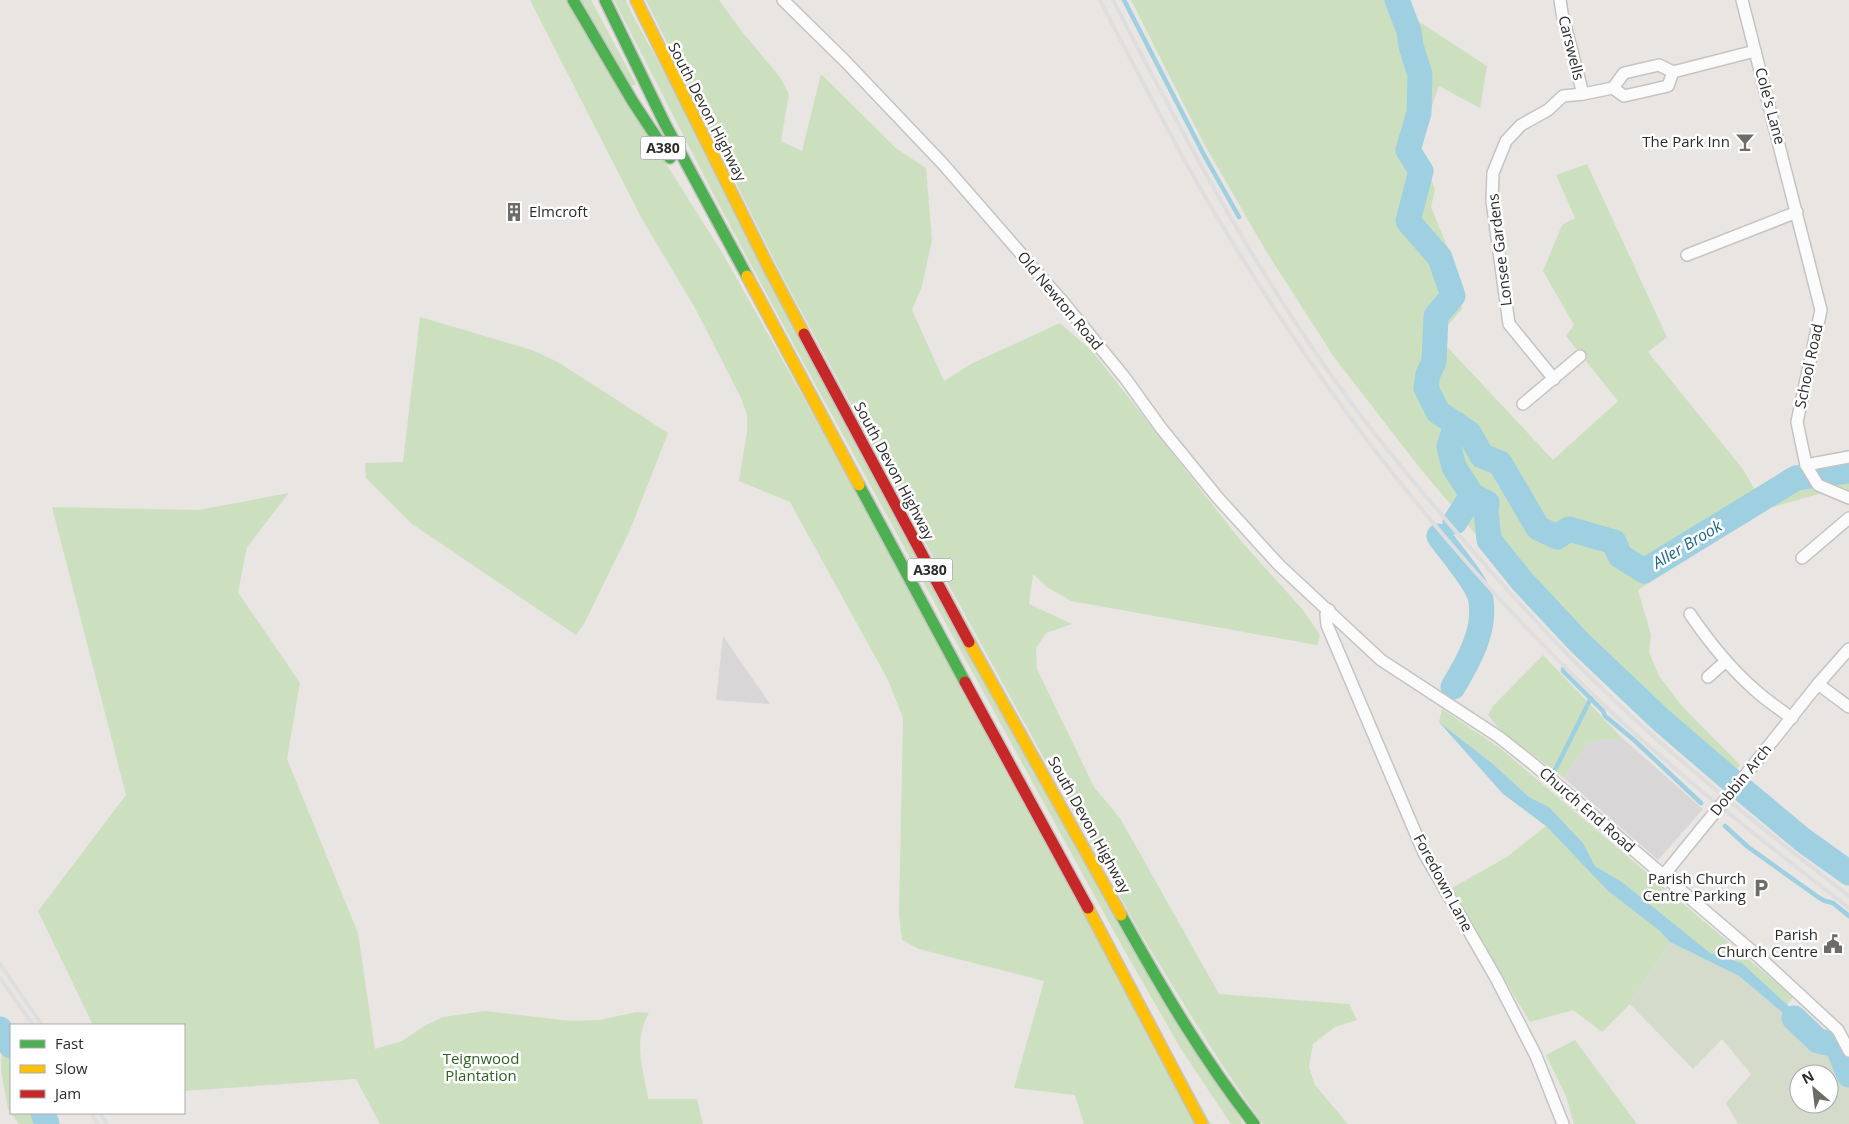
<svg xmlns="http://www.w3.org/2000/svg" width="1849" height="1124" font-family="'Open Sans',sans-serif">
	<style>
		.industrial { fill: #d9d6d8 }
		.green { fill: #cce0bf }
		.cemetery { fill: #d5dbcb; fill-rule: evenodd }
		.water { fill: #9ed0e1 }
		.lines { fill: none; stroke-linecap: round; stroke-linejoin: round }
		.stream { stroke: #9ed0e1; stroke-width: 4.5 }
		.river { stroke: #9ed0e1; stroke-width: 25 }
		.street-casing { stroke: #c4c4c4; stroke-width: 14 }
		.fast-casing { stroke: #c5c3c2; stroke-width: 14 }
		.slow-casing { stroke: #c5c3c2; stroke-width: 14 }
		.jam-casing { stroke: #c5c3c2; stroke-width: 14 }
		.street { stroke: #fcfbfb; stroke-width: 11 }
		.fast { stroke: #4caf50; stroke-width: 11 }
		.slow { stroke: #ffc107; stroke-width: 11 }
		.jam { stroke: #c62828; stroke-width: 11 }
		.rail { stroke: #dededf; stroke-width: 4 }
		.street-bridge-casing { stroke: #c4c4c4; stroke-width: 14; stroke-linecap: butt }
		.street-bridge { stroke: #fcfbfb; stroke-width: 11 }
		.labels { text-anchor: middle; stroke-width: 5; stroke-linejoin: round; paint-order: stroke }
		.shield { fill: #fff; stroke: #6b6b6b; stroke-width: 1 }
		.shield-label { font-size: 14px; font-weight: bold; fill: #2b2b2b }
		.street-label { font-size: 15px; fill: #2b2b2b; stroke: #fff }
		.poi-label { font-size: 15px; fill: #2b2b2b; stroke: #fff; text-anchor: end }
		.park-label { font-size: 15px; fill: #305f23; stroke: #fff }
		.water-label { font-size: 16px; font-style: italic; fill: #1e678b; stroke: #fff }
	</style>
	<rect width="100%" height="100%" fill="#e8e5e2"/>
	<!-- industrial -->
	<g class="industrial">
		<path d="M723,636L770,704L716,700Z"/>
		<path d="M1622,738L1703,809L1658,860L1564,778L1588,742Z"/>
	</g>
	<!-- green -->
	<g class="green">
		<path d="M530,0H568L598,56L723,254L1211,1124H1084L1075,1095L1014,1088L1044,981L919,949L902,940L899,913L903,718L888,680L790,502L739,481L747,432V415L741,398L695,308L642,219Z"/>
		<path d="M580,0H591L636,84L630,87Z"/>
		<path d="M614,0H626L632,14L1243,1124H1231L1181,1049L1123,948L795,347L716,199Z"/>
		<path d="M646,0H719L744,34L780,77L789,94L781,141L802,151L821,74L897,149L926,168L932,240L922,286L912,310L944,381L971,364L1060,323L1092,351L1241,541L1303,610L1320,635L1317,645L1071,601L1047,587L1033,574L1029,604L1072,624L1046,633L1036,648L1037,669L1094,787L1120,818L1219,994L1349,1004L1357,1020L1335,1027L1313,1044L1309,1067L1315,1085L1348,1124H1263C1218,1062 1179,996 1139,931L924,540L778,268Z"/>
		<path d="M1131,0H1396L1401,10L1487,66L1480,108L1439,86L1418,146L1435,189L1431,207L1454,263L1462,309L1438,337L1553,460L1618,401L1566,336L1574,325L1543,271L1562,225L1575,218L1556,175L1587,164L1667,337L1648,352L1742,468L1755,490L1800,469L1812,486L1822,493L1766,509L1638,590L1651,635L1649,652L1659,676L1682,706L1740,765L1725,782L1590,657L1515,581L1419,467L1334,357L1266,251L1203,142Z"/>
		<path d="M420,317L532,350L558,362L668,433L630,530L584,624L576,635L412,524L366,478L365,463L403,462Z"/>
		<path d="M1849,463V492L1828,484L1819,468Z"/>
		<path d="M289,493L247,547L238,592L300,683L287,759L358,933L375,1049L402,1041L426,1025L443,1017L485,1011L571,1021L599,1020L637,1012L649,1013C632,1042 644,1069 648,1099H697L703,1124H380L356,1079L184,1091V1025H93L38,911L126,795L52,507L199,510Z"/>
		<path d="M1543,655L1622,738L1588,742L1564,778L1500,730L1488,715L1493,706Z"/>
		<path d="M1442,709L1501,749L1793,997L1787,1005L1742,963L1710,954L1622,882L1595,866L1583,843L1549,807L1529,797L1493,764L1439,722Z"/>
		<path d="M1546,826L1608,891L1660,931L1670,942L1630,1004L1602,1032L1573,1010L1530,1022L1450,889L1507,857Z"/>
		<path d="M1575,1040L1637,1124H1574L1566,1096L1546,1055Z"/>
		<path d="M2,1043L11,1056V1113H50L58,1124H19L8,1109L1,1070Z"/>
	</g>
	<!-- cemetery -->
	<path class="cemetery" d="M1670,942L1739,976L1809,1035L1818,1041L1837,1045L1849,1075V1124H1738L1726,1103L1751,1074L1722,1039L1693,1069L1630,1004ZM1799,1074H1829V1104H1799Z"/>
	<!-- water -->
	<path class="water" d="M1439,722L1493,764L1529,797L1549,807L1583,843L1595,866L1622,882L1710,953L1742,963L1796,1013L1818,1041L1809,1035L1739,976L1670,942L1660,931L1608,891L1546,826L1503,794Z"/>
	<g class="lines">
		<!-- stream -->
		<g class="stream">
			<path d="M1124,0L1204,155L1239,217"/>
			<path d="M1577,654L1585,647"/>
			<path d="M1564,666L1563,671L1603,711L1605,716L1634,740L1701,803"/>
			<path d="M1555,770L1591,698"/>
			<path d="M1725,826L1748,847L1818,897L1825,901L1833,903L1849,916"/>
		</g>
		<!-- river -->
		<g class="river">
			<path d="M1397,0L1409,31L1411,46L1420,75L1419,113L1408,150L1421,171L1408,221L1440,258L1453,296L1436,316L1434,362L1428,374L1426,388L1438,412L1469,433L1482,456L1500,463L1538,528L1557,537L1569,529L1614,542L1620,556L1644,571L1796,478L1849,471"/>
			<path d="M1456,424L1449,447L1454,467L1472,495L1487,503L1486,511L1489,540L1522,581L1580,643L1661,720L1725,775L1803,840L1849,873"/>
			<path d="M1455,522L1472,495"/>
			<path d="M1439,536C1449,551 1478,583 1481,600C1486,631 1468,662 1453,687"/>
			<path d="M1794,1018L1818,1041L1837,1045L1849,1075"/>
			<path d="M0,1029L11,1046"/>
			<path d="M43,1113L47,1124"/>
		</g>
		<!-- street casing -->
		<g class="street-casing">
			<g id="street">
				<path d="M783,0L845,61L943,164L1063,302L1125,378L1161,428L1218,498L1279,565L1381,660L1499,737L1533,764L1759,957L1838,1030L1849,1051"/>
				<path d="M1560,0L1562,13L1583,94L1613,88L1624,96L1668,86L1673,72L1755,51"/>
				<path d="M1742,0L1821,310L1797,422L1806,465L1818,485L1849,498"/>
				<path d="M1613,88L1624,73L1659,65L1673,72"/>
				<path d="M1687,255L1797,212"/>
				<path d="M1554,379L1509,324L1492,201L1493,173L1506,141L1521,125L1548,110L1563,96L1583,94"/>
				<path d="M1523,404L1580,356"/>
				<path d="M1806,465L1849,457"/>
				<path d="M1802,558L1849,518"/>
				<path d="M1329,610L1326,614L1327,625L1424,853L1496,978L1536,1056L1563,1124"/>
				<path d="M1690,614C1709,642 1730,668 1755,690C1766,700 1779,709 1792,718"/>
				<path d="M1708,677L1726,661"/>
				<path d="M1818,684L1849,707"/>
				<path d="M1739,783L1818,684L1849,649"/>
				<path d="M1663,876L1702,828"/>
			</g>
		</g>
		<!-- fast casing -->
		<g class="fast-casing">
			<g id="fast">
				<path d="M573,0L633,102L670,158"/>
				<path d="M605,0L665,124L747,276"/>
				<path d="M859,485L965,682"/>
				<path d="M1121,915C1161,987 1203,1059 1254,1124"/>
			</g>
		</g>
		<!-- slow casing -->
		<g class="slow-casing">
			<g id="slow">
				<path d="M636,0L769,268L804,334"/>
				<path d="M747,276L859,485"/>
				<path d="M969,642L1121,915"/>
				<path d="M1088,908L1202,1124"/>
			</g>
		</g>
		<!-- jam casing -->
		<g class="jam-casing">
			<g id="jam">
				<path d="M804,334L969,642"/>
				<path d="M965,682L1088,908"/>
			</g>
		</g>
		<!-- street -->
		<use href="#street" class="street"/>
		<!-- fast -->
		<use href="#fast" class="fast"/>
		<!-- slow -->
		<use href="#slow" class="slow"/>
		<!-- jam -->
		<use href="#jam" class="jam"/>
		<!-- rail -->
		<g class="rail">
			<path d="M1100,0C1136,69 1171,139 1210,205C1319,390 1453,563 1609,710C1685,781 1767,844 1849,908"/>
			<path d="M1113,0C1184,137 1257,275 1349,400C1390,455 1435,508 1480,559C1523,608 1567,656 1614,700C1688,770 1768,833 1849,896"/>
			<path d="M0,964L42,1025"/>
			<path d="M0,978L33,1025"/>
			<path d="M91,1113L98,1124"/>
			<path d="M100,1113L107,1124"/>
		</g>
		<!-- street-bridge casing -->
		<g class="street-bridge-casing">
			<path id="street-bridge" d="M1702,828L1739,783"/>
		</g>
		<!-- street-bridge -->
		<use href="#street-bridge" class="street-bridge"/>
	</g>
	<!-- icons -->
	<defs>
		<g id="bar-bare" transform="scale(1.5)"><path d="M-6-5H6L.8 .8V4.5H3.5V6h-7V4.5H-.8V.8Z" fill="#6d6c6b" stroke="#fff" stroke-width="2.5" paint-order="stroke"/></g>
		<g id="building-bare" transform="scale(1.5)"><path d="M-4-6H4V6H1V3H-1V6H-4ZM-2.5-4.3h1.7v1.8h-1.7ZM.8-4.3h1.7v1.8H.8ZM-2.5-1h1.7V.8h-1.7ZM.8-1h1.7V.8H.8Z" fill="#6d6c6b" stroke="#fff" stroke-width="2.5" paint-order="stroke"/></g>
		<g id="parking-bare" transform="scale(1.5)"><path d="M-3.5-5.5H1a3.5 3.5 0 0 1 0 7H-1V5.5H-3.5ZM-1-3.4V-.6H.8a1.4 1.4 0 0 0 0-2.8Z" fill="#6d6c6b" stroke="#fff" stroke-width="2.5" paint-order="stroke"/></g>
		<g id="civic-bare" transform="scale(1.5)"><path d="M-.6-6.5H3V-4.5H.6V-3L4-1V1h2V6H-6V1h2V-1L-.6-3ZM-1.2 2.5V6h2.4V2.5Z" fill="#6d6c6b" stroke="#fff" stroke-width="2.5" paint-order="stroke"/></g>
	</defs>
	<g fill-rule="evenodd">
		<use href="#bar-bare" x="1745" y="142"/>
		<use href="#building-bare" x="514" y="212"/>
		<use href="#parking-bare" x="1761" y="888"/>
		<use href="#civic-bare" x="1833" y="944"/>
	</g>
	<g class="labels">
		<!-- shield labels -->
		<g class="shield">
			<rect x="640.5" y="136.5" width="45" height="23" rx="4"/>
			<rect x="907.5" y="558.5" width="45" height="23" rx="4"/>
		</g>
		<g class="shield-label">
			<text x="663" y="153">A380</text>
			<text x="930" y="575">A380</text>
		</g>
		<!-- street labels -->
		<g class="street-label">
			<text transform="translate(1571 48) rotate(76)" y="5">Carswells</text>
			<text transform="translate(1770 106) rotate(75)" y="5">Cole's Lane</text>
			<text transform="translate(707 112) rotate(63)" y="5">South Devon Highway</text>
			<text transform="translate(1500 250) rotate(-97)" y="5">Lonsee Gardens</text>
			<text transform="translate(1060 301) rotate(50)" y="5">Old Newton Road</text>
			<text transform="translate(1809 366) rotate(-78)" y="5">School Road</text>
			<text transform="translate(894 471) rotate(62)" y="5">South Devon Highway</text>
			<text transform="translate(1741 780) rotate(-51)" y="5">Dobbin Arch</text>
			<text transform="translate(1587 810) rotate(41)" y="5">Church End Road</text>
			<text transform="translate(1089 825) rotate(61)" y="5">South Devon Highway</text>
			<text transform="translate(1443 883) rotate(62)" y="5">Foredown Lane</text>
		</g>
		<!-- poi labels -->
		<g class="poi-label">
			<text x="1730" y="147">The Park Inn</text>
			<text x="529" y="217" text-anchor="start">Elmcroft</text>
			<text x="1746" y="884">Parish Church<tspan x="1746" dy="17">Centre Parking</tspan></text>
			<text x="1818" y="940">Parish<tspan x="1818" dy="17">Church Centre</tspan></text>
		</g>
		<!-- park labels -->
		<g class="park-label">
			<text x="481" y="1064">Teignwood<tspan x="481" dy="17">Plantation</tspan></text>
		</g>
		<!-- water labels -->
		<g class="water-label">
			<text transform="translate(1687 544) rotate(-31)" y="6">Aller Brook</text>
		</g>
	</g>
	<!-- legend -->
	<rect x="10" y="1024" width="175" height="90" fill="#ffffff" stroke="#aaaaaa"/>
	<rect x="20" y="1040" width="25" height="8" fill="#4caf50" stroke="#aaaaaa"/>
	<text x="55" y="1049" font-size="15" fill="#2b2b2b">Fast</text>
	<rect x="20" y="1065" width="25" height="8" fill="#ffc107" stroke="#aaaaaa"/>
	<text x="55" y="1074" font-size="15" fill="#2b2b2b">Slow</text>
	<rect x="20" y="1090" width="25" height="8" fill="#c62828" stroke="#aaaaaa"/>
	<text x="55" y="1099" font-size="15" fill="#2b2b2b">Jam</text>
	<!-- north arrow -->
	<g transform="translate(1814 1089) rotate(332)"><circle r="24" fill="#ffffff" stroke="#aaaaaa"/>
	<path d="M0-4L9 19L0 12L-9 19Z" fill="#6d6c6b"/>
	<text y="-8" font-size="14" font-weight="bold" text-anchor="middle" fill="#2b2b2b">N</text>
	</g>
</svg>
